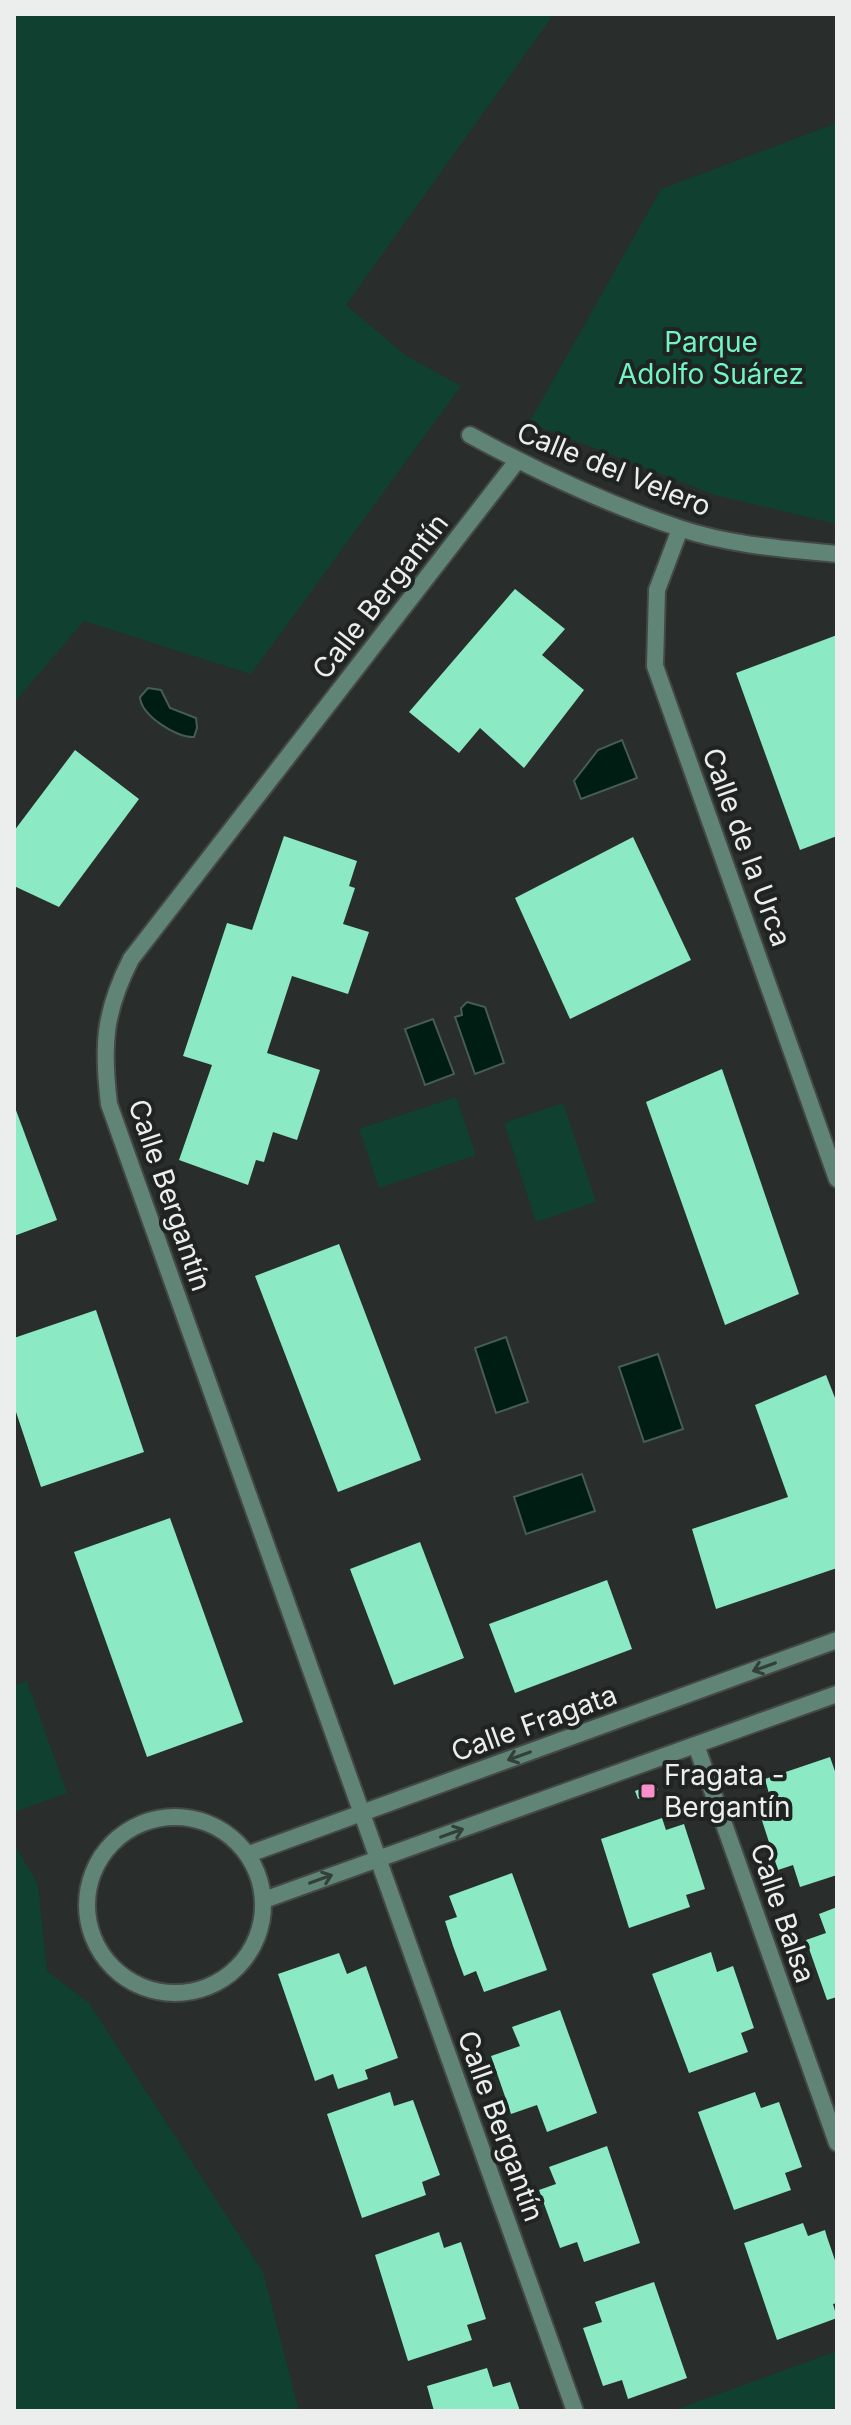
<svg xmlns="http://www.w3.org/2000/svg" width="851" height="2425" font-family="Inter,sans-serif">
	<style>
		.green { fill: #104030 }
		.water { fill: #001d13; stroke: #475c54; stroke-width: 2 }
		.building { fill: #8beac4 }
		.lines { fill: none; stroke-linecap: round; stroke-linejoin: round }
		.minor-casing { stroke: #444846; stroke-width: 20 }
		.minor { stroke: #608475; stroke-width: 16 }
		.oneway { stroke: #32403a }
		.poi-dot { fill: #f98fca; stroke: #1f2321; stroke-width: 3 }
		.labels { text-anchor: middle; stroke-width: 8; stroke-linejoin: round; paint-order: stroke }
		.park-label { font-size: 28px; fill: #72f5c5; stroke: #1f2321 }
		.street-label { font-size: 28px; fill: #eceeed; stroke: #1f2321 }
		.poi-label { font-size: 28px; fill: #eceeed; stroke: #1f2321; text-anchor: start }
	</style>
	<rect width="100%" height="100%" fill="#292d2b"/>
	<!-- green -->
	<g class="green">
		<path d="M14,14H554L346,305L405,355L461,386L251,674L84,621L14,703Z"/>
		<path d="M837,123V524L715,495L529,423L661,189Z"/>
		<path d="M456,1097L476,1155L379,1188L359,1129Z"/>
		<path d="M563,1103L596,1202L536,1222L504,1123Z"/>
		<path d="M27,1681L67,1793L14,1812V1685Z"/>
		<path d="M14,1844L38,1884L47,1971L89,2003L263,2272L299,2411H14Z"/>
		<path d="M837,2351V2411H672Z"/>
	</g>
	<!-- water -->
	<g class="water">
		<path d="M148,688L161,690L170,708L196,718L197,728L194,737C176,738 141,715 140,697Z"/>
		<path d="M622,740L637,778L581,799L574,781L598,750Z"/>
		<path d="M467,1002L485,1007L504,1063L475,1074L455,1017L462,1015L461,1008Z"/>
		<path d="M433,1019L454,1074L425,1085L405,1029Z"/>
		<path d="M506,1337L528,1402L496,1413L475,1348Z"/>
		<path d="M658,1354L683,1429L644,1442L619,1367Z"/>
		<path d="M582,1474L595,1511L526,1534L514,1497Z"/>
	</g>
	<!-- building -->
	<g class="building">
		<path d="M515,589L565,629L542,655L584,690L524,768L480,728L459,753L409,712Z"/>
		<path d="M837,635V836L800,850L736,673Z"/>
		<path d="M75,750L139,799L59,907L14,886V831Z"/>
		<path d="M284,836L357,861L349,886L355,888L343,924L369,932L348,994L292,976L267,1053L320,1070L297,1140L273,1132L264,1162L256,1160L248,1185L179,1160L212,1065L183,1056L227,923L252,930Z"/>
		<path d="M633,837L691,960L570,1019L515,898Z"/>
		<path d="M722,1069L799,1294L725,1325L646,1102Z"/>
		<path d="M14,1105L57,1220L14,1236Z"/>
		<path d="M339,1244L421,1460L338,1492L255,1276Z"/>
		<path d="M96,1310L144,1452L41,1487L14,1406V1338Z"/>
		<path d="M826,1375L837,1403V1568L716,1609L692,1529L788,1497L755,1405Z"/>
		<path d="M170,1518L243,1722L147,1757L74,1552Z"/>
		<path d="M420,1542L464,1658L394,1685L350,1569Z"/>
		<path d="M607,1580L632,1649L515,1693L489,1624Z"/>
		<path d="M830,1757L837,1777V1875L800,1887L793,1865L778,1870L757,1805L771,1801L765,1779Z"/>
		<path d="M655,1783L658,1790L638,1799L635,1791Z"/>
		<path d="M662,1818L666,1830L684,1824L705,1889L686,1895L690,1907L629,1928L601,1839Z"/>
		<path d="M512,1873L547,1970L484,1992L476,1971L464,1976L453,1946L445,1921L457,1917L449,1896Z"/>
		<path d="M837,1907V1997L827,2000L806,1940L826,1933L819,1914Z"/>
		<path d="M711,1952L717,1972L733,1966L754,2028L741,2033L748,2052L689,2073L652,1974Z"/>
		<path d="M339,1953L347,1974L366,1966L398,2058L365,2070L368,2079L338,2089L333,2074L315,2081L278,1974Z"/>
		<path d="M560,2010L597,2113L547,2132L537,2105L511,2114L491,2056L520,2046L512,2027Z"/>
		<path d="M390,2092L394,2106L413,2100L440,2175L422,2182L426,2195L362,2218L327,2114Z"/>
		<path d="M755,2092L761,2108L779,2102L802,2167L785,2173L791,2190L734,2210L698,2112Z"/>
		<path d="M607,2146L640,2243L584,2262L577,2242L560,2248L539,2190L556,2184L549,2167Z"/>
		<path d="M803,2223L808,2236L825,2230L827,2237L837,2266V2303L833,2304L837,2318L777,2340L744,2243Z"/>
		<path d="M439,2232L444,2248L461,2242L486,2319L467,2325L472,2340L408,2361L375,2255Z"/>
		<path d="M654,2282L687,2378L628,2399L622,2380L603,2386L583,2328L602,2322L595,2302Z"/>
		<path d="M487,2368L493,2387L510,2382L520,2411H434L427,2386Z"/>
	</g>
	<g class="lines">
		<!-- minor casing -->
		<g class="minor-casing">
			<g id="minor">
				<path d="M470,435C536,471 607,504 679,528C729,545 784,549 837,554"/>
				<path d="M517,461L131,959C104,1012 102,1046 109,1104L575,2411"/>
				<path d="M680,529L657,590L655,666L837,1179"/>
				<path d="M696,1745L837,2143"/>
				<circle cx="175" cy="1905" r="88"/>
				<path d="M249,1854L837,1640"/>
				<path d="M264,1900L837,1694"/>
			</g>
		</g>
		<!-- minor -->
		<use href="#minor" class="minor"/>
	</g>
	<!-- one-way arrows -->
	<defs><path id="oneway-shaft" d="M-6 0H5M1.5-3L5.5 0L1.5 3" fill="none" stroke-width="1.6" stroke-linecap="round" stroke-linejoin="round" transform="scale(2)"/></defs>
	<g class="oneway">
		<use href="#oneway-shaft" transform="translate(764 1667) rotate(160)"/>
		<use href="#oneway-shaft" transform="translate(519 1756) rotate(160)"/>
		<use href="#oneway-shaft" transform="translate(452 1833) rotate(-20)"/>
		<use href="#oneway-shaft" transform="translate(321 1879) rotate(-20)"/>
	</g>
	<!-- markers -->
	<rect class="poi-dot" x="640" y="1783" width="16" height="16" rx="4"/>
	<g class="labels">
		<!-- park labels -->
		<g class="park-label">
			<text x="711" y="352">Parque<tspan x="711" dy="32">Adolfo Suárez</tspan></text>
		</g>
		<!-- street labels -->
		<g class="street-label">
			<text transform="translate(614 469) rotate(22)" y="10">Calle del Velero</text>
			<text transform="translate(380 596) rotate(-52)" y="10">Calle Bergantín</text>
			<text transform="translate(747 847) rotate(70)" y="10">Calle de la Urca</text>
			<text transform="translate(170 1195) rotate(71)" y="10">Calle Bergantín</text>
			<text transform="translate(534 1723) rotate(-20)" y="10">Calle Fragata</text>
			<text transform="translate(783 1913) rotate(71)" y="10">Calle Balsa</text>
			<text transform="translate(501 2126) rotate(70)" y="10">Calle Bergantín</text>
		</g>
		<!-- poi labels -->
		<g class="poi-label">
			<text x="664" y="1785">Fragata -<tspan x="664" dy="32">Bergantín</tspan></text>
		</g>
	</g>
	<!-- border -->
	<rect width="851" height="2425" fill="none" stroke="#eceeed" stroke-width="32"/>
</svg>
